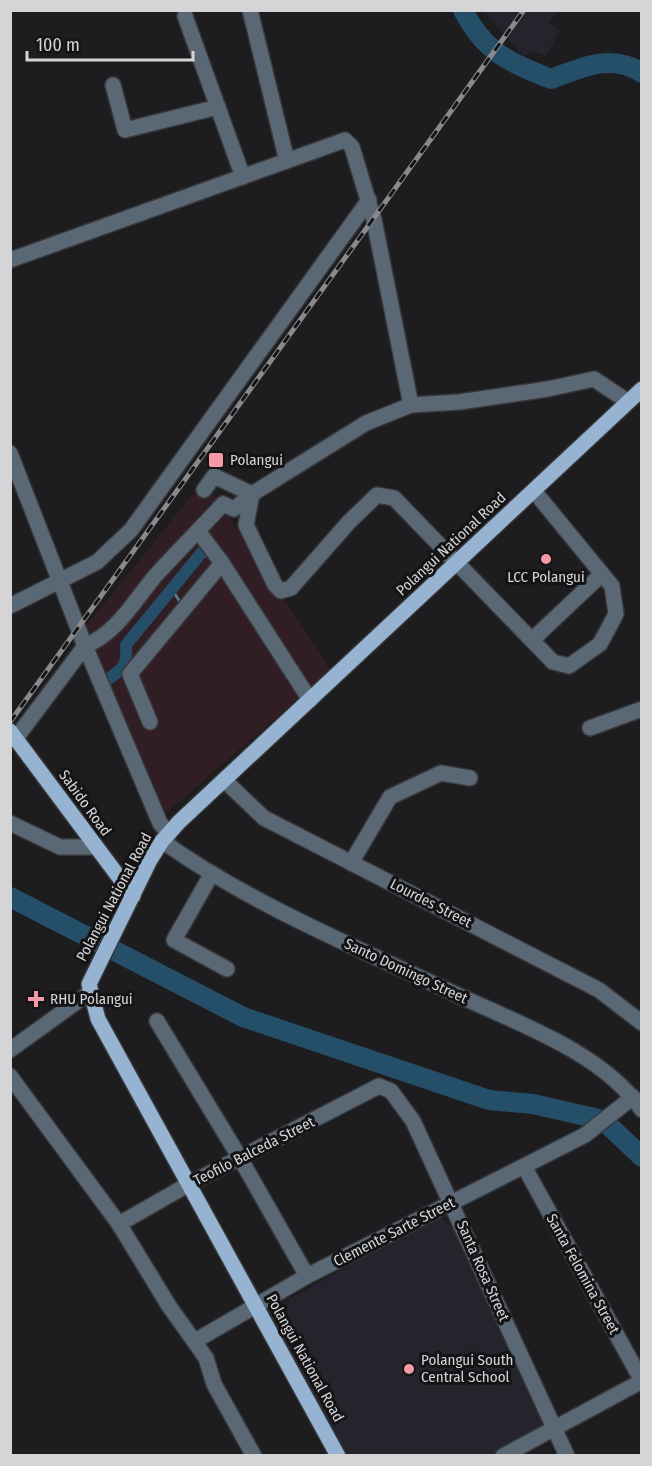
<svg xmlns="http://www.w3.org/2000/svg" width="652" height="1466" font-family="'Fira Sans Condensed',sans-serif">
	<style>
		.commercial { fill: #311e24 }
		.built { fill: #25242c }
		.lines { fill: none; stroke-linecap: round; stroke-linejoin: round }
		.stream { stroke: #5a7789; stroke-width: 3 }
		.canal { stroke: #254f68; stroke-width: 12 }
		.river { stroke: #254f68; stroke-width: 20 }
		.minor-casing { stroke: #373739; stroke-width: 18 }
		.major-casing { stroke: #373739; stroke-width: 18 }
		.minor { stroke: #5a6876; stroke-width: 15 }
		.major { stroke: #96b4d1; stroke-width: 15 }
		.rail-casing { stroke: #8a8a8c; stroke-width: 5 }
		.rail { stroke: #141416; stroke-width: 3; stroke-dasharray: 9; stroke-linecap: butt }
		.poi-dot { fill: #f49aa6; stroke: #141416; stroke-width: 2 }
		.labels { text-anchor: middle; stroke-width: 6; stroke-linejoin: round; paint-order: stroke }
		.poi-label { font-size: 15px; fill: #d5d5d7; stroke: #141416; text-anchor: start }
		.street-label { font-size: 15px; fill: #d5d5d7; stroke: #141416 }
	</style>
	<rect width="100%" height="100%" fill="#1d1d1f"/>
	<!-- commercial -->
	<path class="commercial" d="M204,480L331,670L167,812L152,790L83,630Z"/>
	<!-- built -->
	<g class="built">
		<path d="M483,11H558L549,23L560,31L546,56L531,50L525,57Z"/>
		<path d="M434,1217H440L454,1228L545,1427L493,1455H345L268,1311Z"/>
	</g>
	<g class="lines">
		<!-- stream -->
		<path class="stream" d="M173,591L182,605"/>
		<!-- canal -->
		<path class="canal" d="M108,693L103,683C121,669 128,669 126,645L207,546"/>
		<!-- river -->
		<g class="river">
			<path d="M463,10C485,53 509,62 551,79C582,67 612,53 642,73"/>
			<path d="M10,897L243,1017L489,1100L533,1104L603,1120L642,1157"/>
		</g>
		<!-- minor casing -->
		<g class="minor-casing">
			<g id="minor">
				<path d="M250,10L287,161"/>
				<path d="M185,16L243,177"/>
				<path d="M113,85L125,130L218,107"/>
				<path d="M10,260L345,140L352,147L374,220L411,405"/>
				<path d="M10,453L85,646L160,823L169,834"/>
				<path d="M204,490L214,476L252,494L246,525L275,585L281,591L291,588L349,522L377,495L394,498L553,662L569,666L600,644L616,614L612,586L534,491"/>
				<path d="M198,531L222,563L310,700"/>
				<path d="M10,606L97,562L131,530L369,200"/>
				<path d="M532,640L602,574"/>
				<path d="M150,722L130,674L222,563"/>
				<path d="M590,728L642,709"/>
				<path d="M16,738L85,646C117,633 134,601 156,575C178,551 201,528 223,504L234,509L252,494L366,423L411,405L459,402L548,389L594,379L627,401"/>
				<path d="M224,780L264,818L599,990L642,1023"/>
				<path d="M10,823L60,847H94"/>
				<path d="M162,841C251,904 353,946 451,992C514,1022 601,1051 642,1110"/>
				<path d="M351,863L390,797L441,773L470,778"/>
				<path d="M211,875L174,940L227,969"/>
				<path d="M157,1021L240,1158L307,1276"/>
				<path d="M10,1050L89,993"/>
				<path d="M10,1076L119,1224L169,1306L206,1358L214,1384L254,1456"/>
				<path d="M525,1168L642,1381"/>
				<path d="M119,1224L189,1184L379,1086L391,1091L413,1121L567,1456"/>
				<path d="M195,1341L307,1276L585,1135L633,1097"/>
				<path d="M503,1456L642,1381"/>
			</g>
		</g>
		<!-- major casing -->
		<g class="major-casing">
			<g id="major">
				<path d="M10,731L133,896"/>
				<path d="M338,1456L98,1019L89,984L150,860L162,841L179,822L642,389"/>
			</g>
		</g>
		<!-- minor -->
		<use href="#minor" class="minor"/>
		<!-- major -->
		<use href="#major" class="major"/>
		<!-- rail casing -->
		<g class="rail-casing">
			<path id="rail" d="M10,722L524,10"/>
		</g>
		<!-- rail -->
		<use href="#rail" class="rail"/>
	</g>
	<!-- markers -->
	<g class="poi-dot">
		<rect x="208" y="452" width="16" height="16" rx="3"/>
		<circle cx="546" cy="559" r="6"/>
		<path d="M33 990h6v6h6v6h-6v6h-6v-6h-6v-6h6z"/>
		<circle cx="409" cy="1369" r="6"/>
	</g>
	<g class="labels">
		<!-- poi labels -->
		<g class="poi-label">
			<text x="230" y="465">Polangui</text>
			<text x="546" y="582" text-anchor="middle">LCC Polangui</text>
			<text x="50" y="1004">RHU Polangui</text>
			<text x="421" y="1365">Polangui South<tspan x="421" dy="17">Central School</tspan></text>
		</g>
		<!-- street labels -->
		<g class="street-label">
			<text transform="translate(451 544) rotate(-43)" y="5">Polangui National Road</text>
			<text transform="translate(85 803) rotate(54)" y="5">Sabido Road</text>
			<text transform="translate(114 897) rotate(-62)" y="5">Polangui National Road</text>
			<text transform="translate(431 903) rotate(27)" y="5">Lourdes Street</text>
			<text transform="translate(406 971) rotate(25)" y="5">Santo Domingo Street</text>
			<text transform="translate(254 1151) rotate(-27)" y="5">Teofilo Balceda Street</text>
			<text transform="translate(394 1232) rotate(-27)" y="5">Clemente Sarte Street</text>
			<text transform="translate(483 1271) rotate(66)" y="5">Santa Rosa Street</text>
			<text transform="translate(583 1274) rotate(61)" y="5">Santa Felomina Street</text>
			<text transform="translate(305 1358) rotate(61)" y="5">Polangui National Road</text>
		</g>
	</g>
	<!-- border -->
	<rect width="652" height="1466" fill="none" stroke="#d5d5d7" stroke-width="24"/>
	<!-- scale -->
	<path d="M27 51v9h166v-9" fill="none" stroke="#d5d5d7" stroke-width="3"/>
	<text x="36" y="51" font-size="18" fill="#d5d5d7" stroke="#141416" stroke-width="4.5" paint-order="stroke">100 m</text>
</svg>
